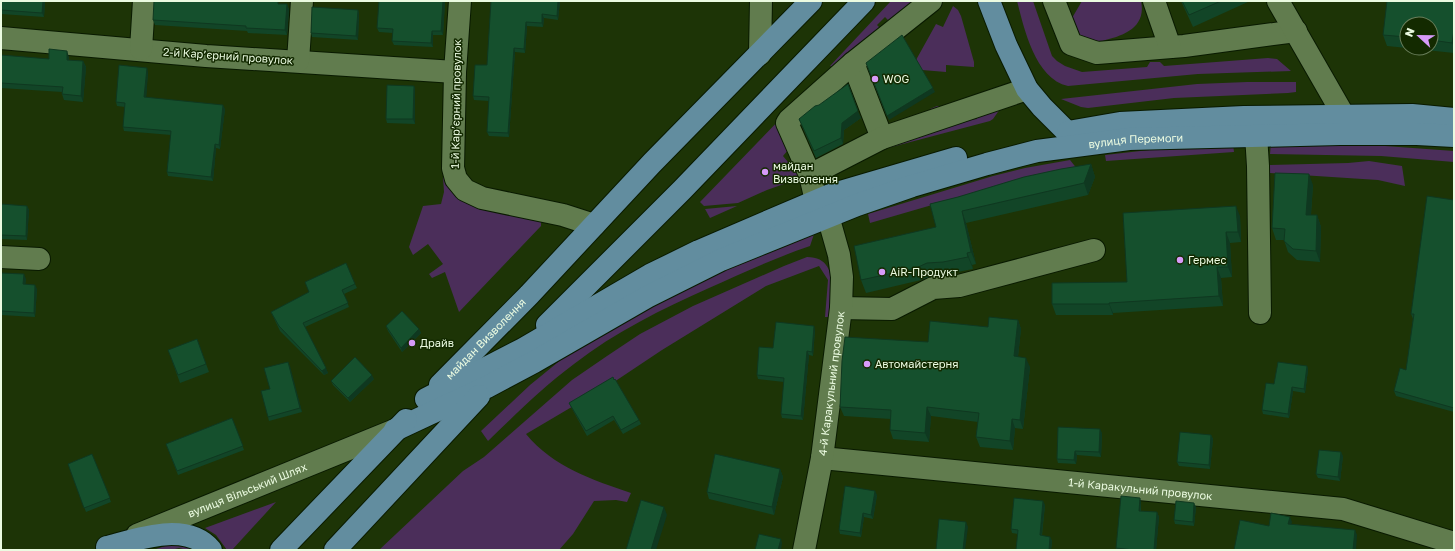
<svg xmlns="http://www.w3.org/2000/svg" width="1455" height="551" font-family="'Golos Text',sans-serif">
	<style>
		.green { fill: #4b2e5a }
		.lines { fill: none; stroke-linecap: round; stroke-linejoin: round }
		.minor-casing { stroke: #091a00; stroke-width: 24 }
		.major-casing { stroke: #091a00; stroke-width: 24 }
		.minor { stroke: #617c4e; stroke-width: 22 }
		.major { stroke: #628d9f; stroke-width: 22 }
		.wall { fill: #124527 }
		.shaded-wall { fill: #0f3820 }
		.building { fill: #15502d; stroke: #0f3820 }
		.poi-dot { fill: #d79bf9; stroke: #132a00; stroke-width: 1.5 }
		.labels { text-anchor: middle; stroke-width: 3; stroke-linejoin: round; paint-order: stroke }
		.street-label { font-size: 11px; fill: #ebfbe1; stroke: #132a00 }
		.poi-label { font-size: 11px; fill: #ebfbe1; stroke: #132a00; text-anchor: start }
	</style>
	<rect width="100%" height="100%" fill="#1d3406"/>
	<!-- green -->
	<g class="green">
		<path d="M891,1H916L891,29L886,23L888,20L885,17L877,25L880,28L833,67L830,66Z"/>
		<path d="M1017,1H1033L1052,56L1057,61L1065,66L1082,72L1147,67L1150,62H1160L1164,66L1268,58L1277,59L1291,71L1198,74L1068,86C1035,79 1024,28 1017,1Z"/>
		<path d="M1082,1H1141C1146,24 1129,34 1109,39C1105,40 1099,43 1094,42C1089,42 1083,40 1078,39L1072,18Z"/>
		<path d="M953,6L958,10L961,16L974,62V67L946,65V72L922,70L916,60L936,24L943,27Z"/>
		<path d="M1247,82H1296V92L1288,93L1174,98L1088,108L1081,107L1061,99L1197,84Z"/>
		<path d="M937,106H968L967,120L977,119L976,109H1000L993,119L990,121L884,149L934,122L930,109Z"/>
		<path d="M785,114L788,150L783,156L793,168L801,162L829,168L767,190L738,203L704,206L700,202Z"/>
		<path d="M1271,143H1344L1454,151V162L1381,156L1270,154Z"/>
		<path d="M1233,144L1234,152L1106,161L1105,155L1158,149Z"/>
		<path d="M1070,160L1078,170L963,196L870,223L868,214L993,176L1025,168Z"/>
		<path d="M442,161L447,180L536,218L541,222V226L459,312L445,272L432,278L429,274L443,264L428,244L413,255L409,247L423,206L441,204L444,192Z"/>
		<path d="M1369,161L1402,166L1405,186L1378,180L1270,173V165L1348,163Z"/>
		<path d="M737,206L710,218L705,209Z"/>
		<path d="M815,231L810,246C775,258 742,273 709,288C662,309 615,332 574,364C543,387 516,414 488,441L481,431L530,385L568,354L670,292Z"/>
		<path d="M807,257C840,257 831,295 830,317H825L828,280L819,266L766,286L662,350L614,382L526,434C553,467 593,480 631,493L627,502L616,500L594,501L573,534L559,550H379L463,471L484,457L572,380L607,356L640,334L693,306L784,266Z"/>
		<path d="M276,502L232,550H227L216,535L205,528Z"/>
		<path d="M179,544L193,549L187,550L179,548L171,550H153L165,546Z"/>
	</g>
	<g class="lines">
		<!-- minor casing -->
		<g class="minor-casing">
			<g id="minor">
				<path d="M460,1L455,72L453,168L456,179L465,190L482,198L563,215L594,225"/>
				<path d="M1054,1L1071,44L1097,53L1184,46L1296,31"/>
				<path d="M1154,1L1170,47"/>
				<path d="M1278,1L1344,116L1340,133"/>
				<path d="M1,38L206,56L455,72"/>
				<path d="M141,49L144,1"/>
				<path d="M760,54L761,1"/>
				<path d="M298,61L302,1"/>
				<path d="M853,63L882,138"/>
				<path d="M1256,135L1258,166L1260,313"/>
				<path d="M810,175L882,138L1027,89"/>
				<path d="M816,201L810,175L787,123L789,120L853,63L931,1"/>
				<path d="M1,257L39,259"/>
				<path d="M841,308L892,309L933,288L959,286L1094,250"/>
				<path id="s1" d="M822,458L1343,509L1454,543"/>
				<path id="s2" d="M137,535L395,430"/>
				<path id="s3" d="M804,550L822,458L841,308L842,277L839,255L828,216"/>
			</g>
		</g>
		<!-- major casing -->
		<g class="major-casing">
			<g id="major">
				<path d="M989,1L1006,45L1027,89L1042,107L1067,132L1072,146"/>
				<path d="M1068,132L1120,123L1244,117L1412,115L1454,119"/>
				<path d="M547,325L682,190L864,1"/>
				<path id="s4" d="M440,385L529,295L652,163L811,1"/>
				<path d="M426,399L523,349L650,275L699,251L830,195L956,158"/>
				<path id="s5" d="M395,430L487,387L534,362L647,297L721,260L857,205L912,186L987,164L1037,151L1129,139L1340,134H1417L1454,136"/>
				<path d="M107,547C138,539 187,521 211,550"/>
				<path d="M281,550L406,420"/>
				<path d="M335,550L479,396"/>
			</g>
		</g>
		<!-- minor -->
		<use href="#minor" class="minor"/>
		<!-- major -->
		<use href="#major" class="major"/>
	</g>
	<!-- wall -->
	<g class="wall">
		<path d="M1,1H45L44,17L1,14Z"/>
		<path d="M445,1L443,35H433V47L394,45L392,41L393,33L379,32L377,28Z"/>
		<path d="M491,1H560L558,20L544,18L543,27L527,26L525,53L515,52L509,137L489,136L487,132L489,101L474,100L473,96L487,65Z"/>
		<path d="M1181,1H1250L1193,27Z"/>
		<path d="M1454,1V53L1407,48H1431V24H1407V48L1387,46L1383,35Z"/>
		<path d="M280,4H287L289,10L287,35L248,33L247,31L155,25L153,20Z"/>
		<path d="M358,10L359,14L358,40L312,37L311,33Z"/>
		<path d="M1,55L49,59L69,57V60L83,61L86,67L83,102L64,100L62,94V92L1,88Z"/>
		<path d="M148,72L146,97L225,109L220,149L216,148L213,181L168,176L167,172L171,135L124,131L123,127L125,107L117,106L116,102Z"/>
		<path d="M414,86L415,90V124L387,123L386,119Z"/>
		<path d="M861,118L844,130L843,144L816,158L799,119Z"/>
		<path d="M1091,164L1095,177L1088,195L966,223L976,264L972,265L973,269L947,274L932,276L921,280L866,293L861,280L936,227L930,204Z"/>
		<path d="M1313,185L1311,215H1317L1321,227L1320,262L1297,260L1288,252L1284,240H1276L1272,228Z"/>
		<path d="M1454,200V412L1396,396L1394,391L1406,370L1413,319L1411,314Z"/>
		<path d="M1,204L27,206L29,210L27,240L1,239Z"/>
		<path d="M1240,216L1241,242L1230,243L1232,277L1221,278L1223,306L1113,313V315H1056L1052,304L1127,282Z"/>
		<path d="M1,273L26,279L25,284L37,289L35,317L1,315Z"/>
		<path d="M305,282L355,284L357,288L344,294L349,307L305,327L328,373L324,375L280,331L271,312L309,292Z"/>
		<path d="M1018,320L1021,329L1018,357L1030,367L1023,429L1015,428L1013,450L980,447L976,437L978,422L931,416L929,442L893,439L890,430L891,419L844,416L840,407L928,342Z"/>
		<path d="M386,326L419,329L421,333L402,352L388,331Z"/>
		<path d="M815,330L813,356L809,355L803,420L782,418L781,414L784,382L758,379L757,375Z"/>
		<path d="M197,339L209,372L180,383L171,358Z"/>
		<path d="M288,362L302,412L269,421L268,417L270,389Z"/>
		<path d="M1307,366L1308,370L1305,393L1293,391L1289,418L1263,414L1262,410L1274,384Z"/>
		<path d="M374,379L350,402L333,385L331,381Z"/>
		<path d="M569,403L639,420L641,424L623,434L614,420L587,436L571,407Z"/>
		<path d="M232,418L244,450L178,475L166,444Z"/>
		<path d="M1102,433L1101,457L1077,455L1076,464L1058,463L1057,459Z"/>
		<path d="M1211,435L1213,439L1210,469L1179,466L1177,462Z"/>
		<path d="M92,454L111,502L86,512L68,464Z"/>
		<path d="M1343,456L1340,481L1318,478L1316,474Z"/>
		<path d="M780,469L783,477L774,515L709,499L707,492Z"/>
		<path d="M877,495L873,519L864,517L861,537L840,534L839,530Z"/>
		<path d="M1141,502V511L1157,512L1159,517L1156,550H1117L1116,548Z"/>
		<path d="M1045,505L1042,536L1050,537L1052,541L1051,550H1016L1018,534L1012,533L1011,529Z"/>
		<path d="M1196,507L1194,526L1175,524L1174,520Z"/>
	</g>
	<!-- shaded-wall -->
	<g class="shaded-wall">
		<path d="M43,1H45L44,17L42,13Z"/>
		<path d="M443,1H445L443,35L441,31Z"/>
		<path d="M558,1H560L558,20L557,16Z"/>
		<path d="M287,4L289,10L287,35L285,30Z"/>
		<path d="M358,10L359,14L358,40L356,36Z"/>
		<path d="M542,14L544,18L543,27L542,23Z"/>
		<path d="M526,22L527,26L525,53L524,49Z"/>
		<path d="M1454,30V47L1452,43Z"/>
		<path d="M432,31L433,35V47L431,43Z"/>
		<path d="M514,48L515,52L509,137L508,133Z"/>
		<path d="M67,51L69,57V66L67,60Z"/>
		<path d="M83,61L86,67L83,102L81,96Z"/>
		<path d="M147,68L148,72L146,101L144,97Z"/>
		<path d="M414,86L415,90V124L413,119Z"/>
		<path d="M933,88L935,92L889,120L887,116Z"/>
		<path d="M223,105L225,109L220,149L219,145Z"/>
		<path d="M858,111L861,118L844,130L843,144L841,138L842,123Z"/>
		<path d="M215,144L216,148L213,181L211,177Z"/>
		<path d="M1091,164L1095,177L1088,195L1084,183Z"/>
		<path d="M1309,174L1313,185L1310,226L1306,215Z"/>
		<path d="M27,206L29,210L27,240L26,236Z"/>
		<path d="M1236,206L1240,216L1241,242L1238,232Z"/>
		<path d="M962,211L966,223L976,264L971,252Z"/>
		<path d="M1317,215L1321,227L1320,262L1316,251Z"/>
		<path d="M1226,232L1230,243L1232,277L1228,267Z"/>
		<path d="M967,253L972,265L973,269L968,257Z"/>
		<path d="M1217,267L1221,278L1223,306L1219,296Z"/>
		<path d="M24,274L26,279L25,288L23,284Z"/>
		<path d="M35,285L37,289L35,317L34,313Z"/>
		<path d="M1109,303L1113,313V315L1109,304Z"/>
		<path d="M1018,320L1021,329L1017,365L1014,356Z"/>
		<path d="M814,326L815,330L813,356L812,352Z"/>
		<path d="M419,329L421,333L402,352L401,348Z"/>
		<path d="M807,351L809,355L803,420L801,416Z"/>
		<path d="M1026,358L1030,367L1023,429L1020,420Z"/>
		<path d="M288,362L290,366L302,412L300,408Z"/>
		<path d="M1307,366L1308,370L1305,393L1304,389Z"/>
		<path d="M326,368L328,373L324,375L322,371Z"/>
		<path d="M372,375L374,379L350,402L348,398Z"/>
		<path d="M1292,387L1293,391L1289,418L1288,414Z"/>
		<path d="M927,407L931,416L929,442L925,433Z"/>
		<path d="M1012,419L1015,428L1013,450L1010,441Z"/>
		<path d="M1100,429L1102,433L1101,457L1099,452Z"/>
		<path d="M1211,435L1213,439L1210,469L1209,465Z"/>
		<path d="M1075,451L1077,455L1076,464L1074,460Z"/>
		<path d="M1341,452L1343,456L1340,481L1338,477Z"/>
		<path d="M780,469L783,477L774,515L772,507Z"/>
		<path d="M875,491L877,495L873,519L871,515Z"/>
		<path d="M1140,498L1141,502L1140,515L1139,511Z"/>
		<path d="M1043,501L1045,505L1041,540L1040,535Z"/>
		<path d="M1194,503L1196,507L1194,526L1193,522Z"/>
		<path d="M664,507L667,515L656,550H651Z"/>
		<path d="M1157,512L1159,517L1156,550H1154Z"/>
		<path d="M863,513L864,517L861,537L860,533Z"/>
		<path d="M1290,517L1292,522L1290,529L1288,524Z"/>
		<path d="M966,522L968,527L965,550H963Z"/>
		<path d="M1355,530L1357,535L1356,550H1353Z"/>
		<path d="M1050,537L1052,541L1051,550H1049Z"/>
		<path d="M781,539L782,543L781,550H778Z"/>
	</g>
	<!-- building -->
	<g class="building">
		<path d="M1,1H43L42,13L1,10Z"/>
		<path d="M154,1H278V4H287L285,30L246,28V26L153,20Z"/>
		<path d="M379,1H443L441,31H432L431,43L392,41L393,29L377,28Z"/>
		<path d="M491,1H558L557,16L542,14V23L526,22L524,49L514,48L508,133L487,132L489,97L473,96L475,65H487Z"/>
		<path d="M1182,1H1221L1189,15Z"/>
		<path d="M1387,1H1454V30L1452,43L1431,40V24H1407V37L1383,35Z"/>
		<path d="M312,7L358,10L356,36L311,33Z"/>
		<path d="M902,35L933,88L887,116L866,63Z"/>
		<path d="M49,49L67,51V60L83,61L81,96L62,94L63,87L1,83V55L49,59Z"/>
		<path d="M119,65L147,68L144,97L223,105L219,145L215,144L211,177L167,172L171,131L123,127L125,103L116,102Z"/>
		<path d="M848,84L858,111L842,123L841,138L814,151L799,119L815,106L819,105Z"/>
		<path d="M387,85L414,86L413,119H386Z"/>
		<path d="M1091,164L1084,183L962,211L971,252L967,253L968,257L943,262L927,263L916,268L861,280L854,246L936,227L930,204L958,197L1024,177L1061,169Z"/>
		<path d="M1275,173L1309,174L1306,215H1317L1316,251L1293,249L1284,241L1285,229L1272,228Z"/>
		<path d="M1427,196L1454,200V408L1394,391L1400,368L1406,370L1414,314H1411Z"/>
		<path d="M1,204L27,206L26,236L1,235Z"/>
		<path d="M1236,206L1238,232H1226L1228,267H1217L1219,296L1109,303V304H1052V283L1127,282L1123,213Z"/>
		<path d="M346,263L355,284L342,290L348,303L303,323L326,368L322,371L279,326L271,312L309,292L305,282Z"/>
		<path d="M1,273L24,274L23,284L35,285L34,313L1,311Z"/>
		<path d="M402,311L419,329L401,348L386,326Z"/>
		<path d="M989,317L1018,320L1014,356L1026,358L1020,420L1012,419L1010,441L976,437L979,413L927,407L925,433L890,430L891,410L840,407L842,361L845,337L928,342L930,321L988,327Z"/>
		<path d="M776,322L814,326L812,352L807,351L801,416L781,414L784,378L757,375L759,347L773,348Z"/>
		<path d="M197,339L206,364L178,375L168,350Z"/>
		<path d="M355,357L372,375L348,398L331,381Z"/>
		<path d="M288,362L300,408L268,417L261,391L270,389L264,368Z"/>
		<path d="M1278,362L1307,366L1304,389L1292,387L1288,414L1262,410L1266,383L1274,384Z"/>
		<path d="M613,377L614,380L615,379L639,420L621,430L613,416L586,431L569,403Z"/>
		<path d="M232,418L243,446L177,471L166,444Z"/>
		<path d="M1058,427L1100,429L1099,452L1075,451L1074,460L1057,459Z"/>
		<path d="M1180,432L1211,435L1209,465L1177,462Z"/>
		<path d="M1319,450L1341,452L1338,477L1316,474Z"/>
		<path d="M92,454L110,498L84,508L68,464Z"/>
		<path d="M715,454L780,469L772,507L707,492Z"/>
		<path d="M845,486L875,491L871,515L863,513L860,533L839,530Z"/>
		<path d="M1121,496L1140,498L1139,511L1157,512L1154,550H1134L1116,548Z"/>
		<path d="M1014,498L1043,501L1040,535L1050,537L1049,550H1016L1018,530L1011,529Z"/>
		<path d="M641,500L664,507L651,550H626Z"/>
		<path d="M1176,501L1194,503L1193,522L1174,520Z"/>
		<path d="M1271,513L1290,517L1288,524L1355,530L1353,550H1234L1240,520L1269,526Z"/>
		<path d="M939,519L966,522L963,550H936Z"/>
		<path d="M759,534L781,539L778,550H755Z"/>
	</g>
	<!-- markers -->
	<g class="poi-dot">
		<circle cx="875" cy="79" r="4"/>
		<circle cx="765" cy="172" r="4"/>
		<circle cx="1180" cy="260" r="4"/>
		<circle cx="882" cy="272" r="4"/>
		<circle cx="412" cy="343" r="4"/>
		<circle cx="867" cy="364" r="4"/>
	</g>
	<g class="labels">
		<!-- street labels -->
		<g class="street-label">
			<text transform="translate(228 56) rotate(4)" y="4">2-й Карʼєрний провулок</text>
			<text transform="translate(456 104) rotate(-89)" y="4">1-й Карʼєрний провулок</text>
			<text dy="4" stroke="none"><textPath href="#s5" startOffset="802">вулиця Перемоги</textPath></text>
			<text dy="4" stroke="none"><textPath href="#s4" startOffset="65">майдан Визволення</textPath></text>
			<text dy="4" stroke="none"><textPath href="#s3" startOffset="169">4-й Каракульний провулок</textPath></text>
			<text dy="4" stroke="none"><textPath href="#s1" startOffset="320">1-й Каракульний провулок</textPath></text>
			<text dy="4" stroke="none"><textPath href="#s2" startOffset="119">вулиця Вільський Шлях</textPath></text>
		</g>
		<!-- poi labels -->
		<g class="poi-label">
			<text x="883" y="83">WOG</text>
			<text x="773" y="170">майдан<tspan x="773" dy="13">Визволення</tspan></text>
			<text x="1188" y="264">Гермес</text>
			<text x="890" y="276">AiR-Продукт</text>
			<text x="420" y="347">Драйв</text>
			<text x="875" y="368">Автомайстерня</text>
		</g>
	</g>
	<!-- border -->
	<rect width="1455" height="551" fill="none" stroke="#ebfbe1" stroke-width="4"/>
	<!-- north arrow -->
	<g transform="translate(1419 36) rotate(292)"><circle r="19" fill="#132a00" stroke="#697e5a"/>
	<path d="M0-3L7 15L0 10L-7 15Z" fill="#d79bf9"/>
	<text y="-6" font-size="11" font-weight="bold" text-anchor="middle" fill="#ebfbe1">N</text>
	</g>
</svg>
